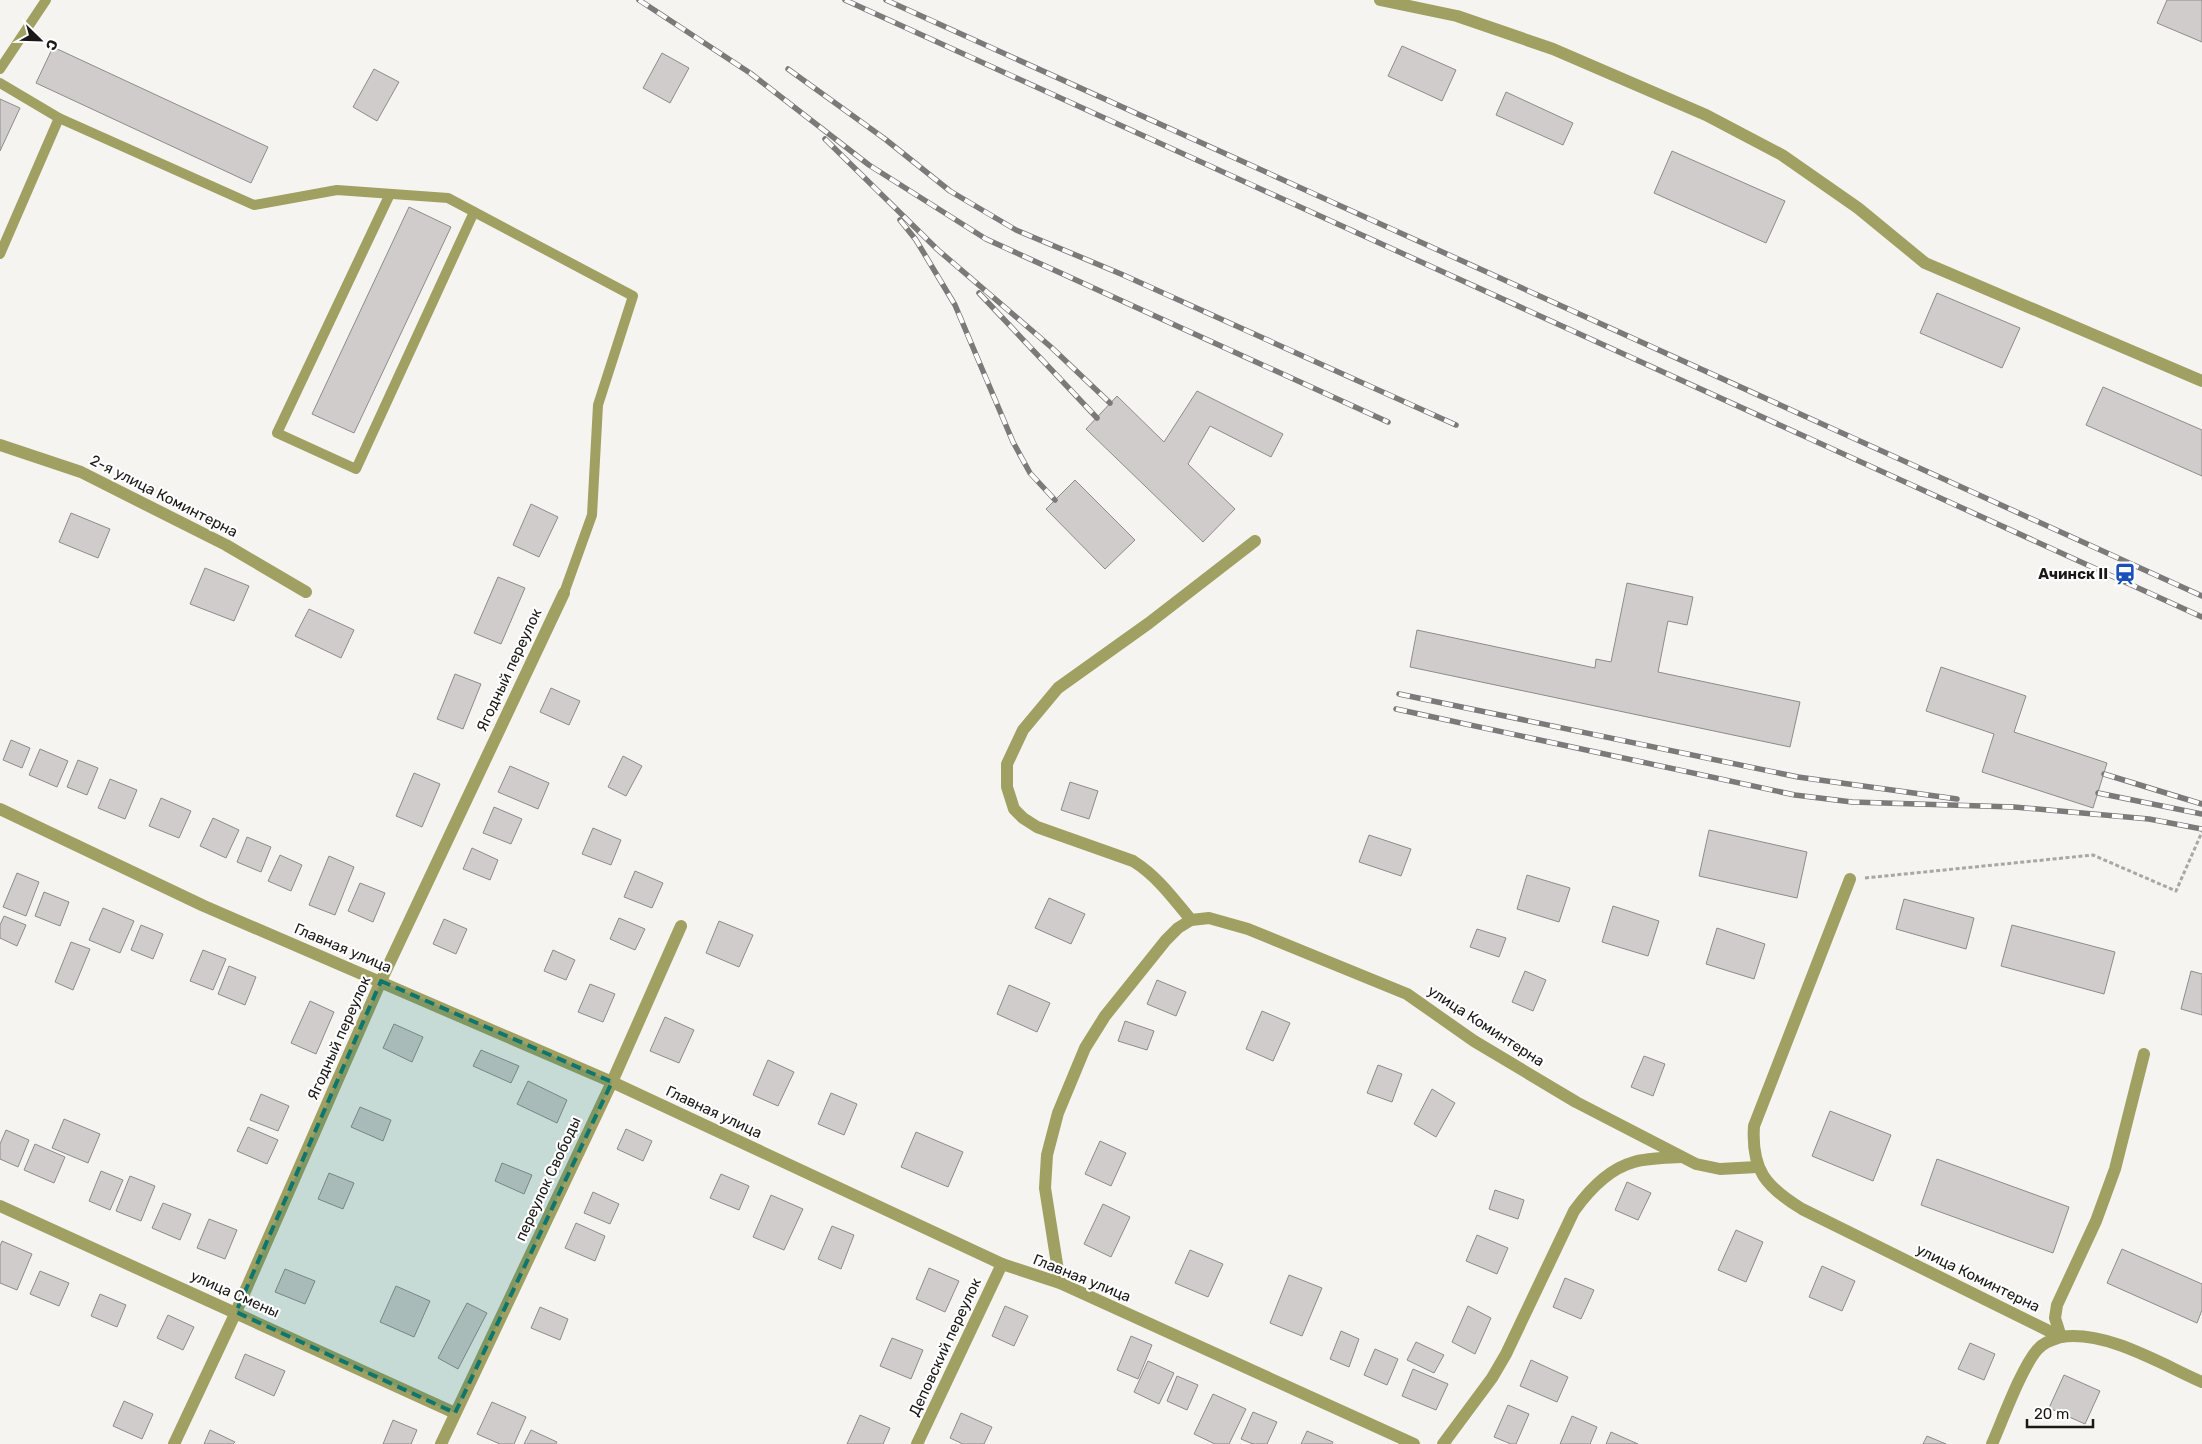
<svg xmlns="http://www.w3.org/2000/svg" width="2202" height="1444" font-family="Rubik,sans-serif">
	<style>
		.building { fill: #cfcccb; stroke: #8e8b8a }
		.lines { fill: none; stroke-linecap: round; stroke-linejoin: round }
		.path { stroke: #a9a7a5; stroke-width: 3; stroke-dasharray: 4 2.5; stroke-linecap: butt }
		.lane { stroke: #9fa061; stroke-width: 10 }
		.street { stroke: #9fa061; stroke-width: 12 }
		.rail-casing { stroke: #7c7a78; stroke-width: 5.5 }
		.rail { stroke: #fff; stroke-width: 4; stroke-dasharray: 11; stroke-linecap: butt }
		.marked { fill: #0f766e; fill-opacity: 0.2; stroke: #0f766e; stroke-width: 4; stroke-dasharray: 10 6; stroke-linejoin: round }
		.labels { text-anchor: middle; stroke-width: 4.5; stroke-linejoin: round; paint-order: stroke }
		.street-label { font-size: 15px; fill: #1a1918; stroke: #fff }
		.poi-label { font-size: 15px; font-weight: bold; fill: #1a1918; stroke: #fff; text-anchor: end }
	</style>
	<rect width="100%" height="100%" fill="#f6f4f1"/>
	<!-- building -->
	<g class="building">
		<path d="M2167,0H2202V42L2157,23Z"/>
		<path d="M1402,46L1456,70L1442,101L1388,76Z"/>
		<path d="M53,47L268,147L251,183L36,83Z"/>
		<path d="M662,53L689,68L670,103L643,88Z"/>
		<path d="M374,69L399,82L377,121L353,107Z"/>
		<path d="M1506,92L1573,123L1563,145L1496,115Z"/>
		<path d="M0,99L20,108L0,151Z"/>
		<path d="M1672,151L1785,201L1766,243L1654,193Z"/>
		<path d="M409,207L451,227L354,433L312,414Z"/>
		<path d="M1937,293L2020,328L2002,368L1920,333Z"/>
		<path d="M2103,387L2202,430V476L2086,425Z"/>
		<path d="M1197,391L1283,434L1271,457L1210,426L1188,464L1235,509L1203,542L1086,429L1117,396L1164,442Z"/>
		<path d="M1075,480L1135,540L1105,569L1046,509Z"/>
		<path d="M531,504L558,517L539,557L513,545Z"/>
		<path d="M71,513L110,529L98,558L59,542Z"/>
		<path d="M205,568L249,586L234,621L190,604Z"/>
		<path d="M498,577L525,588L501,644L474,633Z"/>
		<path d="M1627,583L1693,597L1687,625L1668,621L1658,672L1800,702L1790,747L1410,667L1417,630L1595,668L1596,659L1611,662Z"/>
		<path d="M309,609L354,630L341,658L295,636Z"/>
		<path d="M1941,667L2026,696L2014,732L2107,763L2093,808L1982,772L1994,734L1926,711Z"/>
		<path d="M455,674L481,684L463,729L437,719Z"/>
		<path d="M551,688L580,701L569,725L540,712Z"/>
		<path d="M11,740L30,748L22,768L3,760Z"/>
		<path d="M40,749L68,761L57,787L29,775Z"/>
		<path d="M623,756L642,766L626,796L608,787Z"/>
		<path d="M78,760L98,768L87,795L67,787Z"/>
		<path d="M510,766L549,783L538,809L498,792Z"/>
		<path d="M414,773L440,784L422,827L396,816Z"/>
		<path d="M110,779L137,790L125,819L98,808Z"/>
		<path d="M1070,782L1098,791L1089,819L1061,810Z"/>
		<path d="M161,798L191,811L179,838L149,826Z"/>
		<path d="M494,807L522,819L511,844L483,833Z"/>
		<path d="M213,818L239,830L226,858L200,846Z"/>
		<path d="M593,828L621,840L611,865L582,854Z"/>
		<path d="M1709,830L1807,852L1797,898L1699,876Z"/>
		<path d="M1369,835L1411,849L1401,876L1359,862Z"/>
		<path d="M247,837L271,847L261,872L237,862Z"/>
		<path d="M472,848L498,860L490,880L463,869Z"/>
		<path d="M280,855L302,865L291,891L268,881Z"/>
		<path d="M329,856L354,867L335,915L309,905Z"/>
		<path d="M635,871L663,883L652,908L624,897Z"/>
		<path d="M17,873L39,882L26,916L3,907Z"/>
		<path d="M1527,875L1570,888L1559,922L1517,909Z"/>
		<path d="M360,883L385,893L373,922L348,911Z"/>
		<path d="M44,892L69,902L60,926L35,916Z"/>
		<path d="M1049,898L1085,914L1071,944L1035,928Z"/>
		<path d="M1904,899L1974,918L1966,949L1896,929Z"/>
		<path d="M1613,906L1659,921L1648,956L1602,942Z"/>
		<path d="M103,908L134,921L120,953L89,940Z"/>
		<path d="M4,916L26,925L17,946L0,938V925Z"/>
		<path d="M619,918L645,929L635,950L610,939Z"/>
		<path d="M444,919L467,929L456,954L433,944Z"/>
		<path d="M719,921L753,935L739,967L706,953Z"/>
		<path d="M141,925L163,934L153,959L131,950Z"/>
		<path d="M2012,925L2115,952L2104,994L2001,966Z"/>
		<path d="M1717,928L1765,944L1754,979L1706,964Z"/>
		<path d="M1477,929L1506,938L1499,957L1470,947Z"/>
		<path d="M71,942L90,949L73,990L55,982Z"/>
		<path d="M203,950L226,959L213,990L190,981Z"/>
		<path d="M553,950L575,960L566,980L544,971Z"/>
		<path d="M229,966L256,977L245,1005L218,994Z"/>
		<path d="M1525,971L1546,980L1533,1011L1512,1002Z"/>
		<path d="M2191,971L2202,974V1015L2181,1009Z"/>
		<path d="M1157,980L1186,992L1176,1016L1147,1004Z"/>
		<path d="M590,984L615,994L603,1022L578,1012Z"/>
		<path d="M1009,985L1050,1003L1037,1032L997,1014Z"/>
		<path d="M310,1001L334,1012L316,1054L291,1043Z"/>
		<path d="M1262,1011L1290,1023L1273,1061L1246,1049Z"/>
		<path d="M665,1017L694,1030L679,1063L650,1051Z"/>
		<path d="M1125,1021L1154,1031L1147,1050L1118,1041Z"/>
		<path d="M394,1024L423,1037L412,1062L383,1048Z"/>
		<path d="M481,1050L519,1066L511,1083L473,1066Z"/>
		<path d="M1644,1056L1665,1064L1653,1096L1631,1087Z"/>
		<path d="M768,1060L794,1072L778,1106L753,1095Z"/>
		<path d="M1378,1065L1402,1074L1392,1102L1367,1093Z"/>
		<path d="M528,1081L567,1100L557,1123L517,1104Z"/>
		<path d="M1432,1089L1455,1103L1436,1137L1414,1124Z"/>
		<path d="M831,1093L857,1104L844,1135L818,1124Z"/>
		<path d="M261,1094L289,1106L278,1131L250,1120Z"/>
		<path d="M360,1107L391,1120L383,1141L351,1127Z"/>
		<path d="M1830,1111L1891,1135L1873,1181L1812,1156Z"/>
		<path d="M64,1119L100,1134L88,1163L52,1148Z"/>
		<path d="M248,1127L278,1140L267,1164L237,1151Z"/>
		<path d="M626,1129L652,1141L643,1161L617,1149Z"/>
		<path d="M6,1130L29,1140L18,1167L0,1159V1144Z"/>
		<path d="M916,1132L963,1152L948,1187L901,1167Z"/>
		<path d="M1100,1141L1126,1153L1111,1186L1085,1174Z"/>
		<path d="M35,1144L65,1157L54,1183L24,1170Z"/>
		<path d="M1937,1159L2069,1207L2053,1253L1921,1205Z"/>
		<path d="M502,1163L532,1175L524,1194L495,1181Z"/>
		<path d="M101,1171L123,1180L110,1210L89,1201Z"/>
		<path d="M329,1173L354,1183L343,1209L318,1199Z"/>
		<path d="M721,1174L749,1186L739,1210L710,1198Z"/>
		<path d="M130,1176L155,1186L141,1221L116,1211Z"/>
		<path d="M1627,1182L1651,1193L1638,1220L1615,1210Z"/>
		<path d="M1495,1190L1524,1200L1518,1219L1489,1209Z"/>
		<path d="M593,1192L619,1204L610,1224L584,1213Z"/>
		<path d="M771,1195L803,1209L784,1250L753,1237Z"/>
		<path d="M163,1203L191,1214L180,1240L152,1228Z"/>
		<path d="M1103,1204L1130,1217L1111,1257L1084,1244Z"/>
		<path d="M209,1219L237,1230L225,1259L197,1248Z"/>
		<path d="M576,1223L605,1236L595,1261L565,1248Z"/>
		<path d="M832,1226L854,1235L841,1269L818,1259Z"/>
		<path d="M1736,1230L1763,1242L1746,1282L1718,1270Z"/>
		<path d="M1477,1235L1508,1248L1497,1274L1466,1261Z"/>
		<path d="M2,1241L32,1254L17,1290L0,1283V1246Z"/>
		<path d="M2122,1249L2202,1284V1310L2197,1323L2107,1283Z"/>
		<path d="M1190,1250L1223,1264L1208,1297L1175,1283Z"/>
		<path d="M1822,1266L1855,1281L1842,1311L1809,1297Z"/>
		<path d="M929,1268L959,1281L945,1312L916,1299Z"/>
		<path d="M285,1269L315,1281L305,1304L275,1292Z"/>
		<path d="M40,1271L69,1283L59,1306L30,1294Z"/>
		<path d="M1289,1275L1322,1288L1302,1336L1270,1323Z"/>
		<path d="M1565,1278L1594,1290L1581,1319L1553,1307Z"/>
		<path d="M396,1286L430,1301L414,1337L380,1322Z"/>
		<path d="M100,1294L126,1305L117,1327L91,1316Z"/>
		<path d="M467,1303L487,1313L458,1369L438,1358Z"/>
		<path d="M1005,1306L1028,1316L1014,1346L992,1336Z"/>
		<path d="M1468,1306L1491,1318L1475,1354L1452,1342Z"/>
		<path d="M540,1307L568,1319L560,1340L531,1328Z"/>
		<path d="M168,1315L194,1327L183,1350L157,1338Z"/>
		<path d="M1341,1331L1359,1339L1349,1367L1330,1359Z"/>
		<path d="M1131,1336L1152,1345L1138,1379L1117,1370Z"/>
		<path d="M892,1338L923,1350L911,1379L880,1366Z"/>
		<path d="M1416,1342L1444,1355L1434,1373L1407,1360Z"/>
		<path d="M1970,1343L1995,1354L1984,1380L1958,1369Z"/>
		<path d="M1375,1349L1398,1359L1387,1385L1364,1375Z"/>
		<path d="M245,1354L285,1371L274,1396L235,1378Z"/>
		<path d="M1531,1360L1568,1377L1557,1402L1520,1386Z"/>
		<path d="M1148,1361L1174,1373L1159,1404L1134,1392Z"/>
		<path d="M1413,1369L1448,1384L1436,1410L1402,1396Z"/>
		<path d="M2064,1375L2100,1391L2085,1424L2049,1408Z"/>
		<path d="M1177,1376L1198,1385L1187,1410L1167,1401Z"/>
		<path d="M1213,1394L1246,1409L1229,1444H1215L1194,1434Z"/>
		<path d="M124,1401L153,1414L142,1439L113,1426Z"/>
		<path d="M492,1402L526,1417L514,1444H500L477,1434Z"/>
		<path d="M1508,1405L1529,1414L1516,1444H1511L1494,1437Z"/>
		<path d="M1253,1412L1277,1422L1267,1444H1253L1241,1439Z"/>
		<path d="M961,1413L992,1427L984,1444H963L950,1438Z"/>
		<path d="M860,1415L890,1428L883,1444H847Z"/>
		<path d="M1572,1416L1597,1427L1590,1444H1560Z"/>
		<path d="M393,1420L417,1430L411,1444H383Z"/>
		<path d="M210,1430L235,1442L233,1444H204Z"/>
		<path d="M531,1430L557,1442L556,1444H524Z"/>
		<path d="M1307,1431L1333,1442L1332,1444H1301Z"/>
		<path d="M1611,1432L1638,1444H1606Z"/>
		<path d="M1927,1436L1946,1444H1923Z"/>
	</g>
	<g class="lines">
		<!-- path -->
		<path class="path" d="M1865,878L2093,855L2176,891L2202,832"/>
		<!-- lane -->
		<g class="lane">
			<path d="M0,69L46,0"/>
			<path d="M0,83L59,118L254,205L337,190L448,198L633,296L598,405L592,515L564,593"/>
			<path d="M390,194L277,433L356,469L474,212"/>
			<path d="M0,254L59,118"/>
		</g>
		<!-- street -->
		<g class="street">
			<path d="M1380,0L1457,16L1553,49L1706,115L1782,155L1858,208L1925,263L2202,381"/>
			<path d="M0,445L81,472L226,545L306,592"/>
			<path d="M0,809L204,906L612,1082L1002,1264L1060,1283L1414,1444"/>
			<path d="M1850,879L1754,1126C1751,1170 1766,1187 1802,1209L2061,1337C2106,1330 2161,1364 2202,1382"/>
			<path d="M1191,920C1173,898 1157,876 1133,861L1037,827L1023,818L1014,809L1007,787V764L1023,730L1058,688L1149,623L1255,541"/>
			<path d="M0,1206L455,1413"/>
			<path d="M1060,1283L1045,1188L1047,1155L1058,1113L1085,1048L1105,1016L1166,940L1178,928L1191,920L1209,918L1248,929L1407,994L1474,1041L1576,1102L1696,1164L1720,1169L1757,1167"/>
			<path d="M174,1444L236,1312L381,981L564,593"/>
			<path d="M441,1444L612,1082L681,926"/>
			<path d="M917,1444L1002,1264"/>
			<path d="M1443,1444L1492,1378L1506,1354L1574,1211C1589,1190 1608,1169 1634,1162C1648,1158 1666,1158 1681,1157"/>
			<path d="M1992,1444C2003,1419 2021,1369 2037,1350C2044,1342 2052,1340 2061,1337L2055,1318L2057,1305L2096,1221L2115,1169L2144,1054"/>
		</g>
		<!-- rail casing -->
		<g class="rail-casing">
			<g id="rail">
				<path d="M639,0L750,73L869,165L986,239L1388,422"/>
				<path d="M845,0L2202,617"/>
				<path d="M886,0L2202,596"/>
				<path d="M788,69L885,139L950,191L1016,230L1121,274L1456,425"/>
				<path d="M825,139L938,250L1051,347L1110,403"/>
				<path d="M900,220L916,240L955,305L1013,442L1030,473L1055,500"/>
				<path d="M979,293L1097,418"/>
				<path d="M1399,694L1798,777L1957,799"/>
				<path d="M1396,709L1795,795L1852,802L2014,807L2149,819L2202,829"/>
				<path d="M2104,774L2202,804"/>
				<path d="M2098,793L2202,814"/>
			</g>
		</g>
		<!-- rail -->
		<use href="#rail" class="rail"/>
	</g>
	<!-- marked area -->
	<path class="marked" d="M381,981L612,1082L455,1413L236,1312Z"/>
	<!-- icons -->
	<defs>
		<g id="station-bare" transform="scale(1.725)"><path d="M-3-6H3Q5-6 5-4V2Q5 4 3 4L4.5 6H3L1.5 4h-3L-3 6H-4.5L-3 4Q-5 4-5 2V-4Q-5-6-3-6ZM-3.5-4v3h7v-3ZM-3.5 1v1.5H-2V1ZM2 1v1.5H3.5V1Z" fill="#1a4fbc" stroke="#fff" stroke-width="2.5" paint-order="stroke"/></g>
	</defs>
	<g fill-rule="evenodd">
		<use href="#station-bare" x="2125" y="574"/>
	</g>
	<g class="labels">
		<!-- street labels -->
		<g class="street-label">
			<text transform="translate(164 496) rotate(27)" y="5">2-я улица Коминтерна</text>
			<text transform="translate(509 670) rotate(-65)" y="5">Ягодный переулок</text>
			<text transform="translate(343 948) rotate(23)" y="5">Главная улица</text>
			<text transform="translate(1486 1026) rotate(33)" y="5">улица Коминтерна</text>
			<text transform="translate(339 1038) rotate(-66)" y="5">Ягодный переулок</text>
			<text transform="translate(714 1112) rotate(25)" y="5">Главная улица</text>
			<text transform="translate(548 1179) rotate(-65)" y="5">переулок Свободы</text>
			<text transform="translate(1082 1278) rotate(22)" y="5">Главная улица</text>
			<text transform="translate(1978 1278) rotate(26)" y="5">улица Коминтерна</text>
			<text transform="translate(235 1294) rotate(24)" y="5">улица Смены</text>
			<text transform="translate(945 1347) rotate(-65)" y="5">Деповский переулок</text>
		</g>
		<!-- poi labels -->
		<g class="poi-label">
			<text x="2108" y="579">Ачинск II</text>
		</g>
	</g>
	<!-- north arrow -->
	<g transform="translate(40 40) rotate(113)" stroke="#ffffff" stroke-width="4" paint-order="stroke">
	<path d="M0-4L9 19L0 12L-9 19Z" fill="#1a1918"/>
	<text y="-8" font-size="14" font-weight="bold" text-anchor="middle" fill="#1a1918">С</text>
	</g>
	<!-- scale -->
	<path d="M2027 1419v8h66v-8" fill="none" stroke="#1a1918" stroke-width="2.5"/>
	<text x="2034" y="1419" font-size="15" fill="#1a1918" stroke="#ffffff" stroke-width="4" paint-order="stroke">20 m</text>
</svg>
